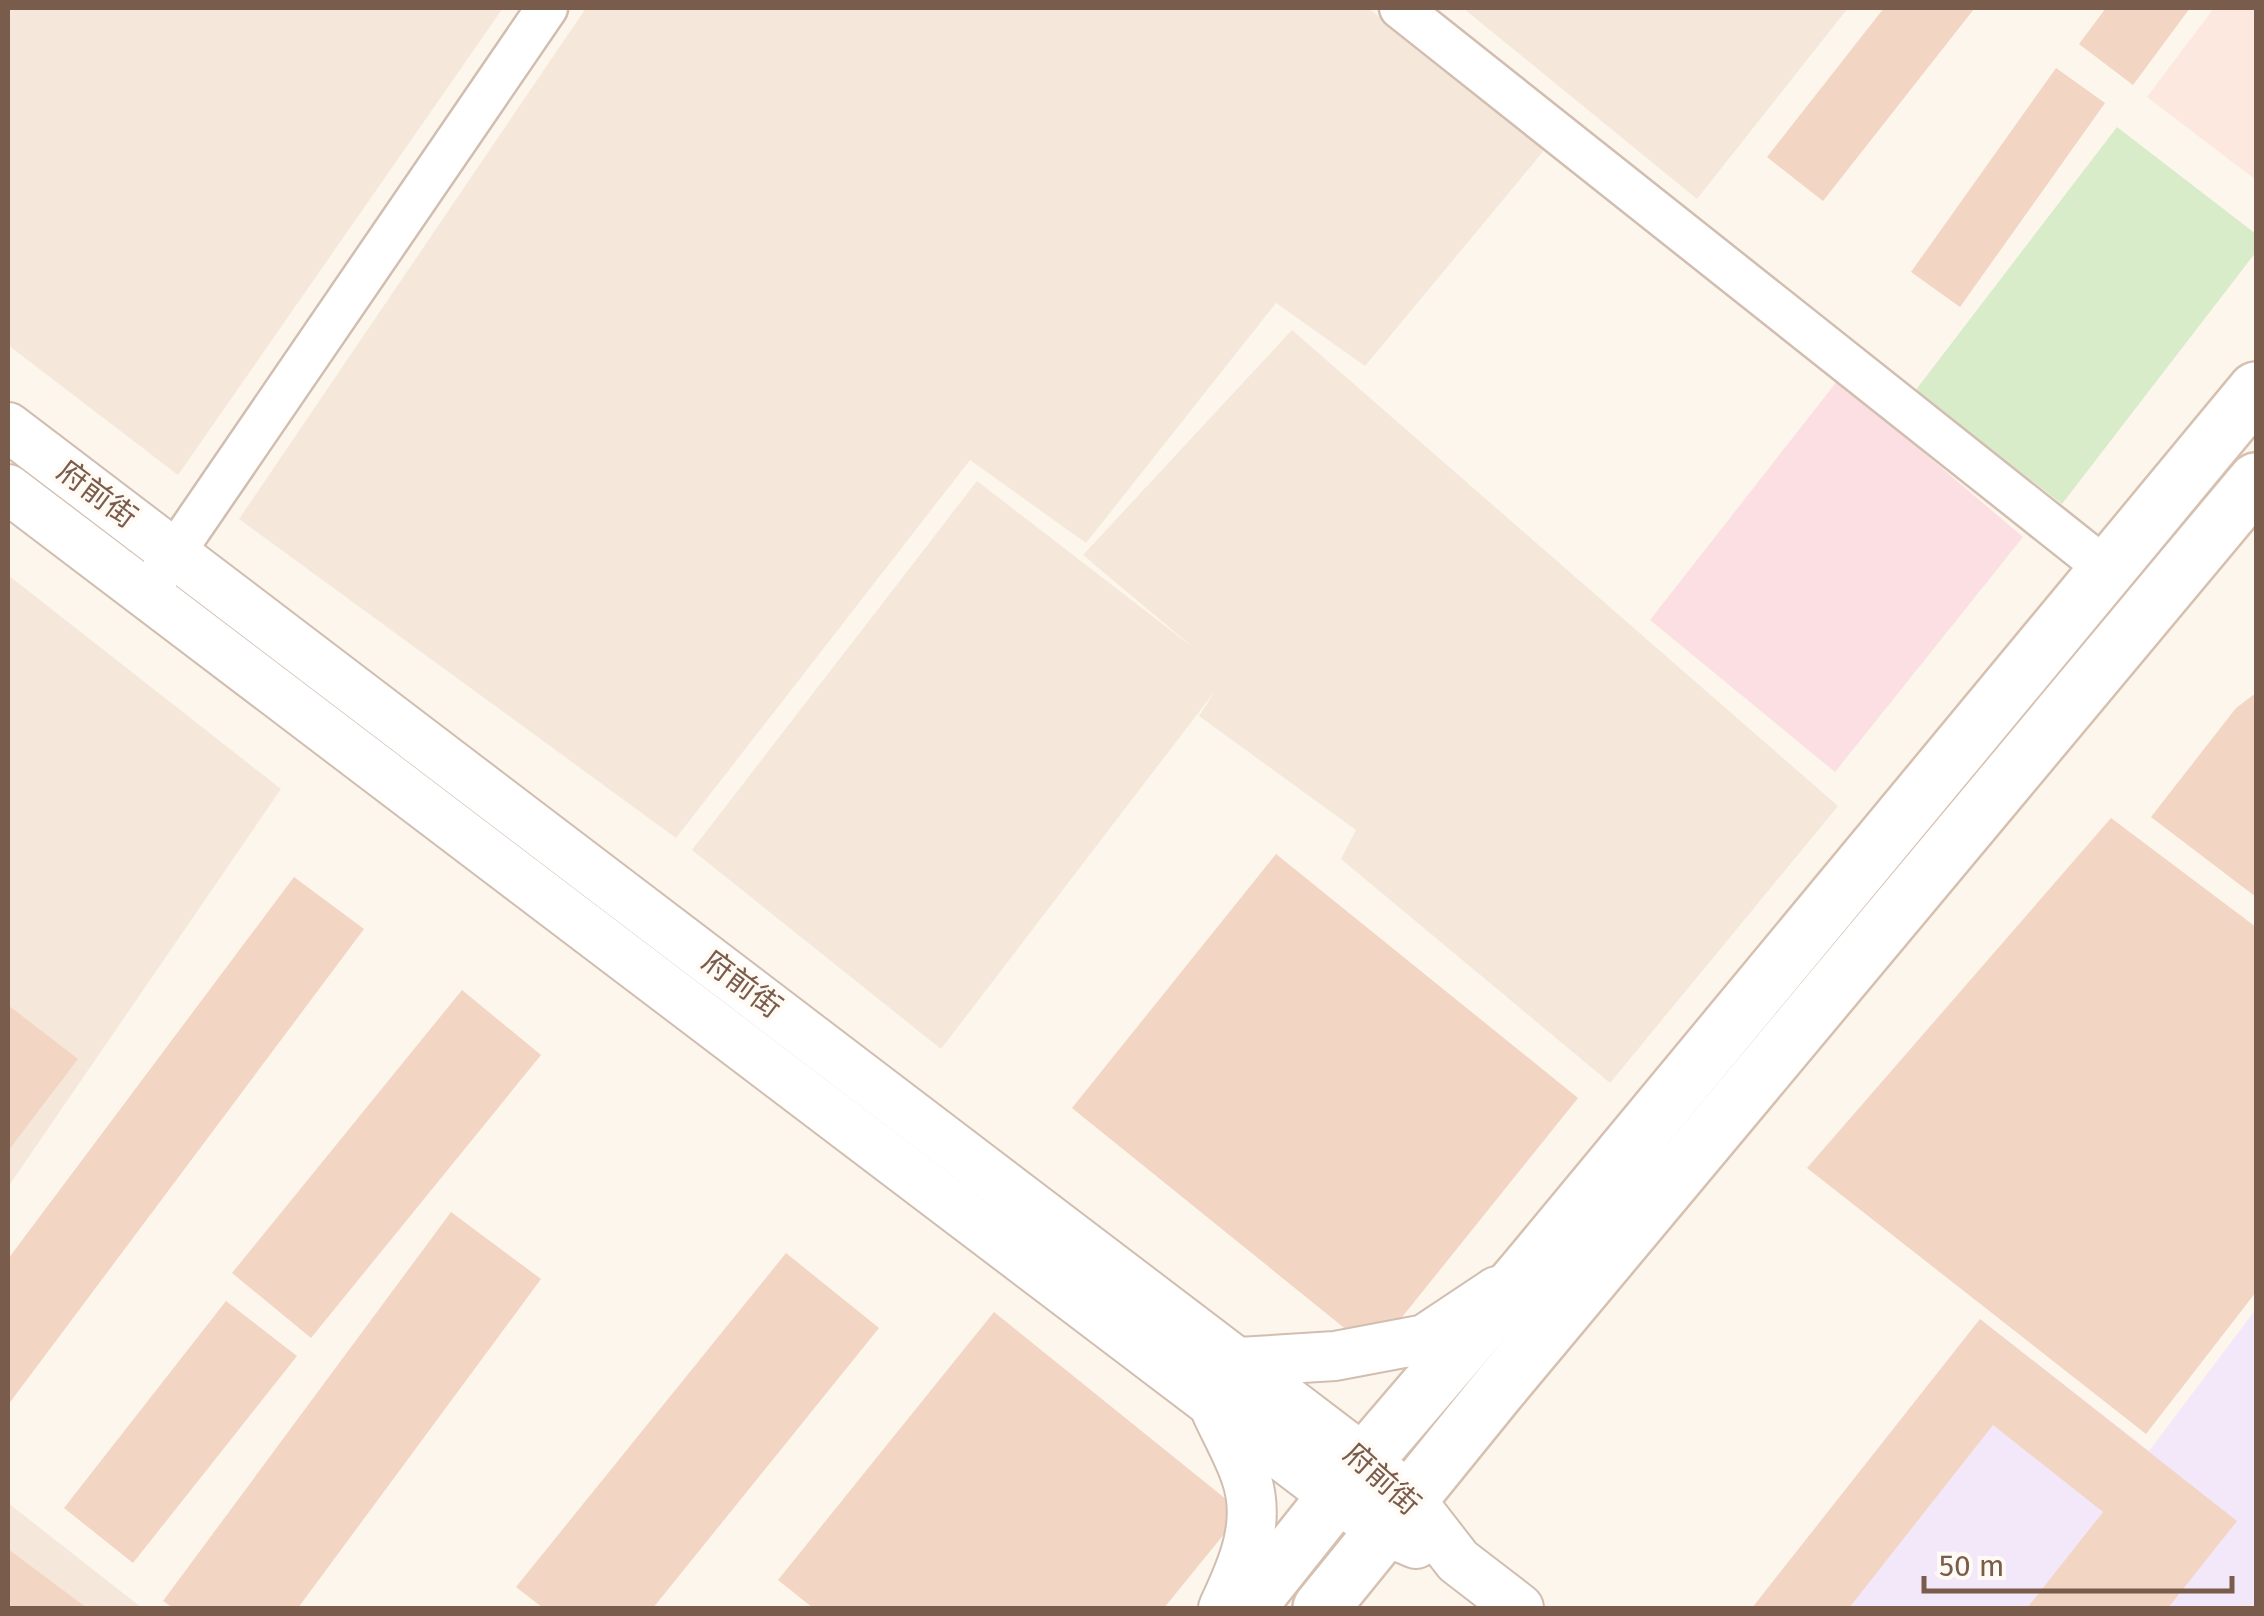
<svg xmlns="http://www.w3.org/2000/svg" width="2264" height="1616" font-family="'Fira Sans','Noto Sans SC',sans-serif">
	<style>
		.residential { fill: #f5e8da }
		.commercial { fill: #fde8e0 }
		.education { fill: #f3e8fa }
		.medical { fill: #fbdfe3 }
		.green { fill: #d8ecc9 }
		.building { fill: #f3d5c3 }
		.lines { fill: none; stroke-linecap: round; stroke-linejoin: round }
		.minor-casing { stroke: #d1beb0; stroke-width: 45 }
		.tertiary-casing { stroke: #d1beb0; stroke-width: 52 }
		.secondary-casing { stroke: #d6c0b0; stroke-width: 60 }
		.minor { stroke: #fff; stroke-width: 40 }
		.tertiary { stroke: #fff; stroke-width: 48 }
		.secondary { stroke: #fff; stroke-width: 55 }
		.labels { text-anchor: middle; stroke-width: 8; stroke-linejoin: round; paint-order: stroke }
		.street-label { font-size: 30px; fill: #7a5c4d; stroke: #fffaf3 }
	</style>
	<rect width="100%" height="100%" fill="#fdf6ec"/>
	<!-- residential -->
	<g class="residential">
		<path d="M8,8H503L178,475L8,345Z"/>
		<path d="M586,8H1368L1546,148L1365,366L1276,303L1086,543L970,460L676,838L239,519Z"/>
		<path d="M1463,8H1848L1697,199Z"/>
		<path d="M1292,330L1838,806L1610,1083L1341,859L1356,830L1199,716L1215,691L941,1049L692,850L977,481L1195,649L1083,555Z"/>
		<path d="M8,575L281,789L8,1187Z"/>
		<path d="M8,1503L142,1608H8Z"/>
	</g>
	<!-- commercial -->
	<path class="commercial" d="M2214,8H2256V180L2147,97Z"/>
	<!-- education -->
	<path class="education" d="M2256,1309V1608H1752L1980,1319L2149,1451Z"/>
	<!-- medical -->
	<path class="medical" d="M1838,380L2023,537L1835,772L1650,620Z"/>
	<!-- green -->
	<path class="green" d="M2117,127L2256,234V252L2062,504L1915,391Z"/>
	<!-- building -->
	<g class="building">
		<path d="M1884,8L1974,9L1823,201L1767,157Z"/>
		<path d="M2106,8H2190L2133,85L2079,44Z"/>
		<path d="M2056,68L2105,103L1960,307L1911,272Z"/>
		<path d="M2256,693V897L2151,817L2236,708Z"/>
		<path d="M2111,818L2256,927V1292L2146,1434L1807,1168Z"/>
		<path d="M1276,854L1578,1098L1374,1352L1072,1108Z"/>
		<path d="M294,877L364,929L8,1405V1259Z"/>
		<path d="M462,990L541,1055L311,1338L232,1273Z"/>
		<path d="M8,1005L78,1059L8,1151Z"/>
		<path d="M451,1212L541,1279L298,1608H173L163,1601Z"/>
		<path d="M786,1253L879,1328L653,1608H543L516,1587Z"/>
		<path d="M226,1301L297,1356L133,1563L64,1508Z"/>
		<path d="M994,1312L1242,1512L1164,1608H813L778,1580Z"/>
		<path d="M1980,1319L2237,1521L2168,1608H2027L2103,1512L1993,1425L1849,1608H1752Z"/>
		<path d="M8,1549L87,1608H8Z"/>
	</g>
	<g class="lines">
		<!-- minor casing -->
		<g class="minor-casing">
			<g id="minor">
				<path d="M1400,8L2109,571"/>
				<path d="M157,578L547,8"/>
			</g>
		</g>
		<!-- tertiary casing -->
		<g class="tertiary-casing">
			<g id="tertiary">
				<path d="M8,427L1365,1460L1409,1498L1458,1561L1519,1608"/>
				<path d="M8,489L1336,1497L1383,1530L1416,1544"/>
				<path d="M1239,1362L1335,1356L1425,1339L1497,1291"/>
				<path d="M1216,1411C1226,1433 1239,1455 1246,1477C1262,1523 1242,1568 1223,1608"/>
			</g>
		</g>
		<!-- secondary casing -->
		<g class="secondary-casing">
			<g id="secondary">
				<path d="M1247,1608L1365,1460L1525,1273L2256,390"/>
				<path d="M1321,1608L1496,1392L2256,481"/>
			</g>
		</g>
		<!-- minor -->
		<use href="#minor" class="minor"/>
		<!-- tertiary -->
		<use href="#tertiary" class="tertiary"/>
		<!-- secondary -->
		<use href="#secondary" class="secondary"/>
	</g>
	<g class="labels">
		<!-- street labels -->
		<g class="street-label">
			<text transform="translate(97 494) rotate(37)" y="10">府前街</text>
			<text transform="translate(742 984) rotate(37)" y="10">府前街</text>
			<text transform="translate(1382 1479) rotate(42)" y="10">府前街</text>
		</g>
	</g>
	<!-- border -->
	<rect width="2264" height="1616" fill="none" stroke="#7a5c4d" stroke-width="20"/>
	<!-- scale -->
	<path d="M1924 1576v15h308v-15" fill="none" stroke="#7a5c4d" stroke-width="5"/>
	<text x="1939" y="1576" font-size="30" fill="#7a5c4d" stroke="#fffaf3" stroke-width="8" paint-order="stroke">50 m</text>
</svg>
